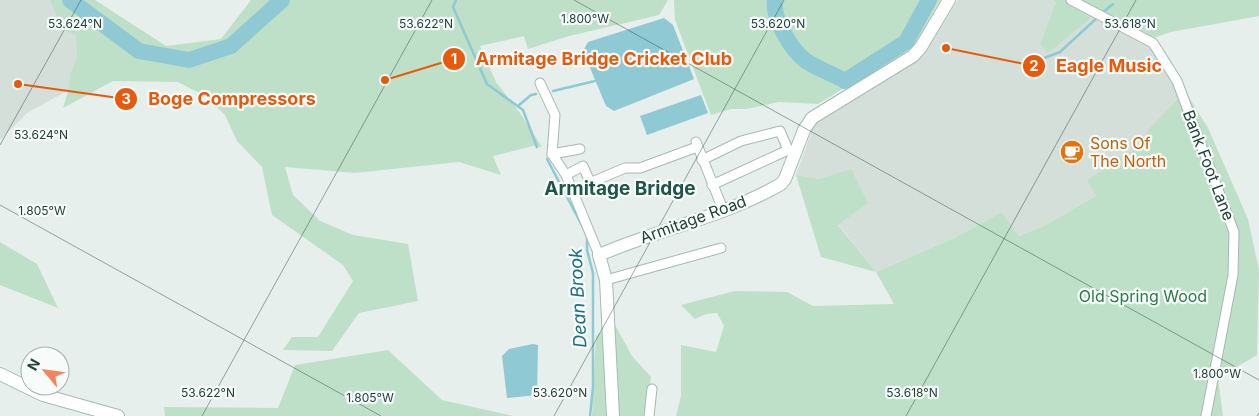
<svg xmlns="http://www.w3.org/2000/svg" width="1259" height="416" font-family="Inter,sans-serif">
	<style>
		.built { fill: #d4dfda }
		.green { fill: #bfe0c8 }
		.water { fill: #8ec9d4 }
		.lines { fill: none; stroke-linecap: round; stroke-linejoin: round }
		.stream { stroke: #8ec9d4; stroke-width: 2.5 }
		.river { stroke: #8ec9d4; stroke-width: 16 }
		.street-casing { stroke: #a8b8b2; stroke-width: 11 }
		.secondary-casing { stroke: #a4bbb3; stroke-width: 14 }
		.street { stroke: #fff; stroke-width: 9 }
		.secondary { stroke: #fff; stroke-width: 12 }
		.ticks { fill: none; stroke: #24423a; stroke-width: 1; stroke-opacity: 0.45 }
		.labels { text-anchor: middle; stroke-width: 4.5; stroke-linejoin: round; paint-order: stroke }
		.food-label { font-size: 16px; fill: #c56008; stroke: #f7fbf9; text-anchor: start }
		.street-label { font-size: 16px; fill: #24423a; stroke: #f7fbf9 }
		.park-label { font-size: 16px; fill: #2d7a4b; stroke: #f7fbf9 }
		.water-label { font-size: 18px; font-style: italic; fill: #1c6f80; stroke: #f7fbf9 }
		.quarter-label { font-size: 19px; font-weight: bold; fill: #1f5548; stroke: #f7fbf9 }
		.ticks-label { font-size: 12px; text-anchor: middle; fill: #24423a; stroke: #f7fbf9; stroke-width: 4.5; stroke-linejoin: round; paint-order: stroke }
		.leader { fill: none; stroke: #e8590c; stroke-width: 2 }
		.callout-dot { fill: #e8590c; stroke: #f7fbf9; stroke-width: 2 }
		.mark-label { font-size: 15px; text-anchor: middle; font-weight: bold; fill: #fff }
		.callout-label { font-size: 18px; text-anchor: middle; font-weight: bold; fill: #e8590c; stroke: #f7fbf9; stroke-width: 4.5; stroke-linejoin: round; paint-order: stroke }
	</style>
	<rect width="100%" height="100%" fill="#e6efeb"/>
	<!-- built -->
	<g class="built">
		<path d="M0,0H56L111,67L27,113L0,140Z"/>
		<path d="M958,0H1052L1056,2L1040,44L1093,16L1150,45L1180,96L1151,126L1137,147L1088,180L1096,196L1046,225L1019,236L1002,212L952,239L876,272L838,224L819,179L796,175L814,125L927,50Z"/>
	</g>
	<!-- green -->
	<g class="green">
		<path d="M50,0H95L166,46L221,39L251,0H668L659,15L569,36L528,49L524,36L480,46L496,82L520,113L542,147L533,146L493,156L501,175L459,162L355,173L285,167L293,195L320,221L353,235L408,244L418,301L359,313L332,351L283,350L292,337H318L353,281L343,265L272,215L262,167L237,141L225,115L207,97L178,82L113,81L63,108L69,88L70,74L77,58L76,35L63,30Z"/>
		<path d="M674,0H940L915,44L818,104L779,102L746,109H731L711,115L675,20Z"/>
		<path d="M1052,0H1259V16L1171,32L1156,37L1150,45L1093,16L1048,53L1040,44L1056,2Z"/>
		<path d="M1185,91L1208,128L1248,219L1259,270L1257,355L1218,378L1223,416H676L681,396V345L716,352L724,326L717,313L706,314L695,319L681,305L735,291L787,292L813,306L894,304L876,272L821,257L796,175L819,179L851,169L868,203L838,225L876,272L952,239L1002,212L1019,236L1046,225L1096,196L1087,180L1137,147L1151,126Z"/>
		<path d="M0,242L37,264L58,308L0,285Z"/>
		<path d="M614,323L632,356L651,377L646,416H592L596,336Z"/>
		<path d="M388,350L442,400L513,416H165L164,407L278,408L295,365Z"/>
	</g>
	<!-- water -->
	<g class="water">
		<path d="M664,18L673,25L694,79L614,111L606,106L583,51L588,42Z"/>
		<path d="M701,95L708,113L647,135L640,116Z"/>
		<path d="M533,344L538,345L537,395L507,398L502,356L509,349Z"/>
	</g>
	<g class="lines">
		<!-- stream -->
		<g class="stream">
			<path d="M456,0L453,7L487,84L523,110L537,147"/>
			<path d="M1102,13L1113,4"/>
			<path d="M1036,61L1060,52L1098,17"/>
			<path d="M553,91L595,81"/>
			<path d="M518,106L531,95L536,94"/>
			<path d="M547,159L587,235V250L593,273V387L590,416"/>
		</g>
		<!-- river -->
		<g class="river">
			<path d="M70,0L139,51L189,60L231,46L282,0"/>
			<path d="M775,0C772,18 791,50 806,61C818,69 833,74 845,81L906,42L929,0"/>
		</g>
		<!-- street casing -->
		<g class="street-casing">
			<g id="street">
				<path d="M1071,0L1153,43L1177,81L1234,232L1233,275L1206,416"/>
				<path d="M540,83L555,115L552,154L566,175L599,255"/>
				<path d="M696,142L724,212"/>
				<path d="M552,154L580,149"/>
				<path d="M702,160L741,141L780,131L788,150"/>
				<path d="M566,175L583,166L590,182H592L625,168H640L697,147"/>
				<path d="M712,185L788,150L792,152"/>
				<path d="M606,280L721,248"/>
				<path d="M649,416L652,389"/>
			</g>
		</g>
		<!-- secondary casing -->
		<g class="secondary-casing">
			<g id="secondary">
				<path d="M0,374L43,395L118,416"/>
				<path d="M613,416L606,280L599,255C659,229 724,217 781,184L785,179L804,130L812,118L913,56L921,47L949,0"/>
			</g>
		</g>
		<!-- street -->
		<use href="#street" class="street"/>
		<!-- secondary -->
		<use href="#secondary" class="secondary"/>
	</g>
	<!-- ticks -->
	<path class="ticks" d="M574,0L1259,380M0,145L81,0M0,205L381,416M202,416L432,0M554,416L784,0M906,416L1136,0M1257,416L1259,413"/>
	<!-- icons -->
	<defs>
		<g id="cafe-disc" transform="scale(1.25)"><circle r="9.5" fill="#e8710a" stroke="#f7fbf9"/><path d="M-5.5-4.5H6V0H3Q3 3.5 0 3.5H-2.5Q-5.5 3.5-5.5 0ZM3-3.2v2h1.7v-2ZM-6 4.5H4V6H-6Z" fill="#fff"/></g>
	</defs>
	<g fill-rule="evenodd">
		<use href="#cafe-disc" x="1072" y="152"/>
	</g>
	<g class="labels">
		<!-- food labels -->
		<g class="food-label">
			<text x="1090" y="149">Sons Of<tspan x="1090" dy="18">The North</tspan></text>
		</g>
		<!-- street labels -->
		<g class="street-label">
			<text transform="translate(1209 165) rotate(69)" y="6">Bank Foot Lane</text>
			<text transform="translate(693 219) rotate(-20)" y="6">Armitage Road</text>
		</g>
		<!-- park labels -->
		<g class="park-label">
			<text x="1143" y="302">Old Spring Wood</text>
		</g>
		<!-- water labels -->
		<g class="water-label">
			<text transform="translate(578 298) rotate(-93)" y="6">Dean Brook</text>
		</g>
		<!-- quarter labels -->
		<g class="quarter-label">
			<text x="620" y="195">Armitage Bridge</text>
		</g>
	</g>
	<g class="ticks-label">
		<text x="585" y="23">1.800°W</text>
		<text x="75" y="28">53.624°N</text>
		<text x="426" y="28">53.622°N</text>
		<text x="778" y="28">53.620°N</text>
		<text x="1130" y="28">53.618°N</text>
		<text x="41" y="139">53.624°N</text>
		<text x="42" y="215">1.805°W</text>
		<text x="1217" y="378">1.800°W</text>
		<text x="208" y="397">53.622°N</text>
		<text x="560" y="397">53.620°N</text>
		<text x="912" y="397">53.618°N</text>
		<text x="370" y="402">1.805°W</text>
	</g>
	<!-- callouts -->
	<path class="leader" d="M385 80L454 59M946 48L1034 66M18 84L126 99"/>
	<g class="callout-dot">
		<circle cx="385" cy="80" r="5"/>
		<circle cx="946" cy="48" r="5"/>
		<circle cx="18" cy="84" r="5"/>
		<circle cx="454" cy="59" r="12"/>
		<circle cx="1034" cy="66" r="12"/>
		<circle cx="126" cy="99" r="12"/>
	</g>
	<g class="mark-label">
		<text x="454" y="64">1</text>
		<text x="1034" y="71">2</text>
		<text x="126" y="104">3</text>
	</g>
	<g class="callout-label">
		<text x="604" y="65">Armitage Bridge Cricket Club</text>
		<text x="1109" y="72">Eagle Music</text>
		<text x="232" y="105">Boge Compressors</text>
	</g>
	<!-- north arrow -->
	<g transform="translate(45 371) rotate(299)"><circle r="24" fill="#f7fbf9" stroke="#a3b1ad"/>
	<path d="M0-4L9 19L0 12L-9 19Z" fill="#f4845f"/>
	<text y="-8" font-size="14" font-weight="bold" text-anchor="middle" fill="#24423a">N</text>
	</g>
</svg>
